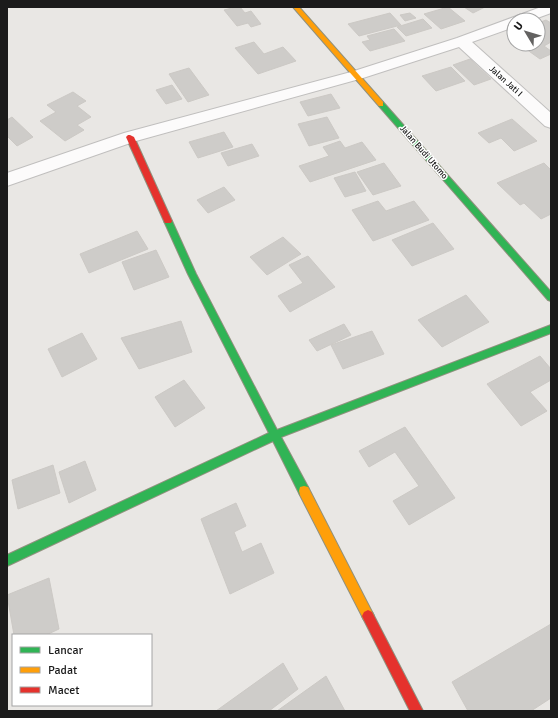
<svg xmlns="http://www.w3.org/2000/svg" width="558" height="718" font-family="Signika,sans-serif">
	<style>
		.building { fill: #ceccc9; stroke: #ccc9c5 }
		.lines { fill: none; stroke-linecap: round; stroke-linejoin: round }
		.street-casing { stroke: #c0bfbe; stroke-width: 2 }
		.fast-casing { stroke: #90917e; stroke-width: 2 }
		.slow-casing { stroke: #90917e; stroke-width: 2 }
		.jam-casing { stroke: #90917e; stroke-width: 2 }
		.street { fill: #fcfbfb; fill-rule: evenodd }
		.fast { fill: #30b455; fill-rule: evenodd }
		.slow { fill: #ff9f0a; fill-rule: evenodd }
		.jam { fill: #e5322d; fill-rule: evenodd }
		.labels { text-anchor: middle; stroke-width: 3; stroke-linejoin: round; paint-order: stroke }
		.far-street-label { font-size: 9px; fill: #1b1b1b; stroke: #fff }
	</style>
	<rect width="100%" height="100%" fill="#e9e7e4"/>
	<!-- building -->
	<g class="building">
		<path d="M236,7H240L245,13L251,11L261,24L251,27L248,23L237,26L224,10Z"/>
		<path d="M448,7L465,21L441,29L424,14Z"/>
		<path d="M464,7H485L473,13Z"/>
		<path d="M390,13L401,25L359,36L348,24Z"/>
		<path d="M410,13L416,18L405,21L400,15Z"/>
		<path d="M423,19L432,28L406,36L397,27Z"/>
		<path d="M546,20L551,23V42L544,46L551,51V54L540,59L519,44H538V23Z"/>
		<path d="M394,29L405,41L370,51L362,42L370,40L367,36Z"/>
		<path d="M254,42L264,54L283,47L296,61L258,74L235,48Z"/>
		<path d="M470,59L491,79L474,85L453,65Z"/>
		<path d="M451,67L465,81L436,91L422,76Z"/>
		<path d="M189,68L209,95L188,102L169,74Z"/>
		<path d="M172,85L182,99L166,104L156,90Z"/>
		<path d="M73,92L86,101L77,106L91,117L77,125L84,130L65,141L40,121L56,112L47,105Z"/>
		<path d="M331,94L340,108L308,116L300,102Z"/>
		<path d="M12,117L33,137L17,146L7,136V120Z"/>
		<path d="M327,117L339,138L309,146L298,124Z"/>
		<path d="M512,119L537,141L514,151L501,138L489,143L478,133Z"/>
		<path d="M224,132L233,147L198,158L189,142Z"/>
		<path d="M340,141L345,148L362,142L376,160L310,182L299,166L329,156L323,147Z"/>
		<path d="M252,144L259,156L228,166L221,153Z"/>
		<path d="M384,163L401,186L373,195L357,172Z"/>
		<path d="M544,163L551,170V214L541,219L524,203L520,205L497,183Z"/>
		<path d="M355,172L366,191L345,197L334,178Z"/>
		<path d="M224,187L235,200L208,213L197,200Z"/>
		<path d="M378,201L386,211L414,201L429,220L373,241L352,210Z"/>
		<path d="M433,223L454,249L412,266L392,240Z"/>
		<path d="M137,231L148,249L89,273L80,254Z"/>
		<path d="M283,237L301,254L267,275L250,257Z"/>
		<path d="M156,250L169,277L134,290L122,262Z"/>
		<path d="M308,256L335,287L290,312L278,296L303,283L289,265Z"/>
		<path d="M466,295L489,322L442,347L418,320Z"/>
		<path d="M181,321L192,352L139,369L121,338Z"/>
		<path d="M344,324L351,335L317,351L309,340Z"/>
		<path d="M372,331L384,354L343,369L331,345Z"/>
		<path d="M82,333L97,359L62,377L48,349Z"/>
		<path d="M540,356L551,369V380L530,392L547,411L521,426L487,384Z"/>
		<path d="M184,380L205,408L175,427L155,397Z"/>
		<path d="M405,427L455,498L409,525L393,501L419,486L395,452L369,467L359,451Z"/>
		<path d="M85,461L96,490L69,503L59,472Z"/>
		<path d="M53,465L60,493L18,509L12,480Z"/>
		<path d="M236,503L246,526L234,532L242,552L261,543L274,573L230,594L201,519Z"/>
		<path d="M49,578L59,629L46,635H14L7,595Z"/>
		<path d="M551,624V698L531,711H468L452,682Z"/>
		<path d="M283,663L298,689L269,711H216Z"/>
		<path d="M326,676L345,711H277Z"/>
	</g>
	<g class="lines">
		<!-- street casing -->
		<g class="street-casing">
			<path id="street" d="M541,7H551V13L532,20H514V27L472,42L551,113V128L545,126L459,47L363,78L136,141L7,186V173L124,133L351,72L457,38Z"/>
		</g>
		<!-- fast casing -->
		<g class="fast-casing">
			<g id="fast">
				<path d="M379,102H383L551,292V301L548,300L379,106Z"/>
				<path d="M168,218L172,221L196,274L277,430L551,325V333L281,437L308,487L309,491L308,495L304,496L300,495L273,441L7,566V555L269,433L188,274L164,221Z"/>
			</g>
		</g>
		<!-- slow casing -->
		<g class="slow-casing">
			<g id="slow">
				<path d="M293,7H299L383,102V106H379Z"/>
				<path d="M304,486L308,487L372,612L374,616L372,620L368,622L364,620L300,495L299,491L300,487Z"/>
			</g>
		</g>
		<!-- jam casing -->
		<g class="jam-casing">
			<g id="jam">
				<path d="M128,135H130L134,137L172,221L171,223H165L164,221L126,137Z"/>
				<path d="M368,610L372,612L423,711H410L364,620L362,616L364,612Z"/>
			</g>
		</g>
		<!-- street -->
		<use href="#street" class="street"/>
		<!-- fast -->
		<use href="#fast" class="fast"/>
		<!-- slow -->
		<use href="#slow" class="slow"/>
		<!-- jam -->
		<use href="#jam" class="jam"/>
	</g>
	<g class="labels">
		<!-- far-street labels -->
		<g class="far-street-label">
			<text transform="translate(506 81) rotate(42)" y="3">Jalan Jati I</text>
			<text transform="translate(424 152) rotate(49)" y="3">Jalan Budi Utomo</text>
		</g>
	</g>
	<!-- border -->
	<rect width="558" height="718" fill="none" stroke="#1b1b1b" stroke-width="16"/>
	<!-- legend -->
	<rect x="12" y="634" width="140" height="72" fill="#ffffff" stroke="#a4a4a4"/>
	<rect x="20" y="647" width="20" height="6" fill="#30b455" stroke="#a4a4a4"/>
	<text x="48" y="654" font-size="12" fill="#1b1b1b">Lancar</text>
	<rect x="20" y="667" width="20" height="6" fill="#ff9f0a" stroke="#a4a4a4"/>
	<text x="48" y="674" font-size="12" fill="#1b1b1b">Padat</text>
	<rect x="20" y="687" width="20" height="6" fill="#e5322d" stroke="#a4a4a4"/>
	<text x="48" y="694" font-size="12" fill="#1b1b1b">Macet</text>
	<!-- north arrow -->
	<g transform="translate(526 32) rotate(308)"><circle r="19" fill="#ffffff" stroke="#a4a4a4"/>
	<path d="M0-3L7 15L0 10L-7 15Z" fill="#636261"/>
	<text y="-6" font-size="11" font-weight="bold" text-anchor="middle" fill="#1b1b1b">U</text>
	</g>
</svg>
